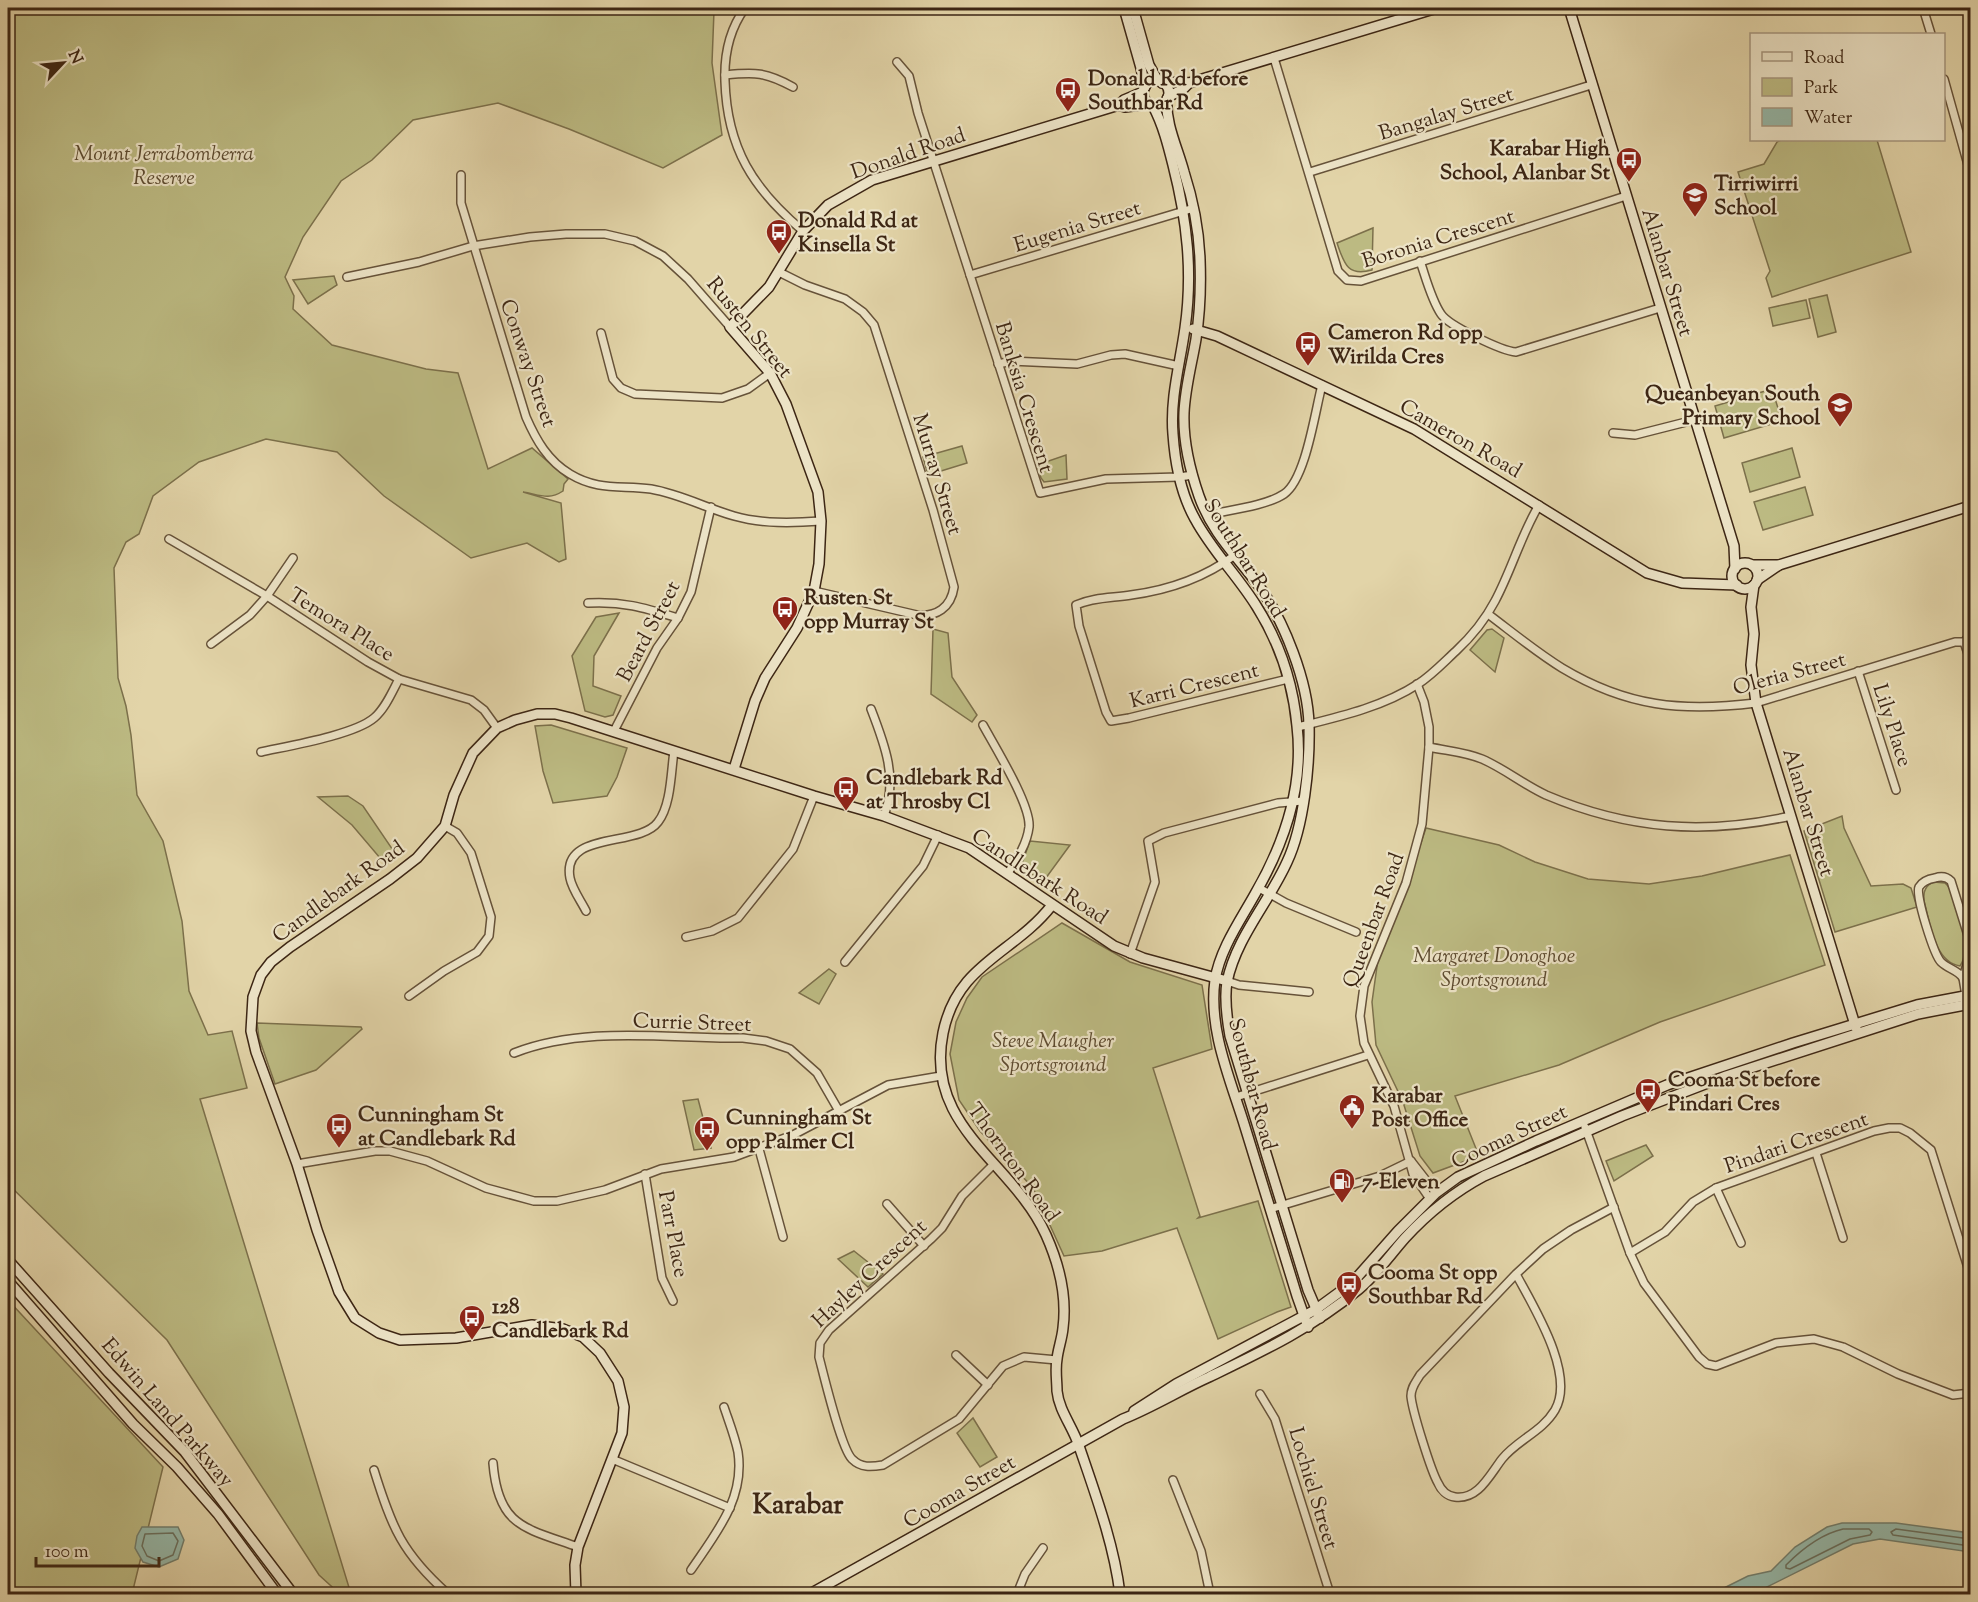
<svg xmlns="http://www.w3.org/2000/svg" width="1978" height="1602" font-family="'Sorts Mill Goudy',serif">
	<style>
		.green { fill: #bcba82; stroke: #7c704b; stroke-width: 1.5 }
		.water { fill: #95b8a9; stroke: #727e6d; stroke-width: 1.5 }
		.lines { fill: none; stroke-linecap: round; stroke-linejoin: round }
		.shore { stroke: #696f5e; stroke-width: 1.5 }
		.street-casing { stroke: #665239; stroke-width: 10 }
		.secondary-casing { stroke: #3d2614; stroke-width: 12 }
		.street { stroke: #ece3c6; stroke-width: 7 }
		.secondary { stroke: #ece3c6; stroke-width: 9 }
		.labels { text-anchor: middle; stroke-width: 4.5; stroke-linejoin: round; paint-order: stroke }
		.poi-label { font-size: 21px; font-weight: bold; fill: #3d2614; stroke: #ece3c6; text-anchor: start }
		.street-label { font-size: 21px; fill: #3d2614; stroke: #ece3c6 }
		.park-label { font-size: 21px; font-style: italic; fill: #5d4b30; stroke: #ece3c6 }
		.district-label { font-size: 27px; font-weight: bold; fill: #3d2614; stroke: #ece3c6 }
	</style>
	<rect width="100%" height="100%" fill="#e2d4a8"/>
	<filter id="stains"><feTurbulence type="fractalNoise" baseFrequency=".00333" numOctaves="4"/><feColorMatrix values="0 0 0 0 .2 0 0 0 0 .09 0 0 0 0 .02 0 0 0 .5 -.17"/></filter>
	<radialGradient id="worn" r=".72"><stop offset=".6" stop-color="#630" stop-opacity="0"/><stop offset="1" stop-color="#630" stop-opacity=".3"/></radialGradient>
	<!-- green -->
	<g class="green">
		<path d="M8,8H711L714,11L712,63L722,135L663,168L569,129L498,103L413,120L372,160L341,181L303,237L285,277L294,296L293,309L332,345L426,369L458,373L488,469L532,448L568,479L564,484L563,491C548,501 538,494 523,492L561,503L566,559L559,562L527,543L471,558L384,496L337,452L266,439L199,462L153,496L139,534L126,542L114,568L118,678L126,706L131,735L137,795L163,841L182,921L189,991L208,1035L232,1031L247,1088L200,1099L351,1594H340L319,1575L167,1340L8,1184Z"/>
		<path d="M1781,140H1877L1911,252L1772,297L1766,278L1770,271L1738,172L1764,164L1777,142Z"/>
		<path d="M1373,228L1372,270C1347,277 1344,263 1337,243Z"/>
		<path d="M334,276L337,285L308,304L293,280Z"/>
		<path d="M1827,295L1836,332L1818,337L1809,299Z"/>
		<path d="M1806,300L1810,318L1773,326L1769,308Z"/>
		<path d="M1772,389L1782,421L1724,438L1715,406Z"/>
		<path d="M962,446L967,463L928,475L923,457Z"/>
		<path d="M1792,448L1800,477L1750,492L1742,463Z"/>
		<path d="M1066,455L1067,479L1044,482L1041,478L1037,465Z"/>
		<path d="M1805,487L1813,515L1763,530L1754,502Z"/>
		<path d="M619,613L594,656L593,686L621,696L613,715L605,717L585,711L572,656L596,617Z"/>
		<path d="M933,629L948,633L952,677L977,715L972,722L931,694Z"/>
		<path d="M1492,629L1504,638L1495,672L1470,650L1487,630Z"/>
		<path d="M551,725L627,748L617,777L607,796L553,803L543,771L535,726Z"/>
		<path d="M348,796L363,806L397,856L386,865L352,825L318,797Z"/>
		<path d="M1842,816L1844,828L1871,886L1903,884L1911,888L1917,907L1835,932L1804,831Z"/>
		<path d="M1426,828L1499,845L1535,862L1588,879L1649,884L1702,876L1790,855L1825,965L1660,1022L1559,1065L1455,1096L1479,1156L1433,1173L1420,1156L1403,1102L1376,1045L1372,1002L1380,945L1405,890Z"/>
		<path d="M1030,841L1070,845L1043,882L1021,866Z"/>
		<path d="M1934,882L1945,883C1959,895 1972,951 1960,966C1934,962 1930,922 1924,901C1923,892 1925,885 1934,882Z"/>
		<path d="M1062,923L1130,962L1202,985L1212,1049L1153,1068L1200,1216L1198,1218L1258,1201L1291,1307L1277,1312L1218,1339L1177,1228L1102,1251L1064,1256L1033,1188L980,1131L959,1100L950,1054L956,1022L967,998L982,977Z"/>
		<path d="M829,969L836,974L819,1004L799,993Z"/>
		<path d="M257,1023L361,1027L362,1029L316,1070L275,1084L259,1038Z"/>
		<path d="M698,1099L711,1148L694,1150L683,1101Z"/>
		<path d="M1646,1145L1653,1156L1614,1181L1606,1161Z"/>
		<path d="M854,1251L883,1274L868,1287L838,1259Z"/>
		<path d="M8,1300L163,1467L132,1594H8Z"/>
		<path d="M973,1418L997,1457L980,1467L957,1433Z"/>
	</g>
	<!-- water -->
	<g class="water">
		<path d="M1842,1523H1896L1970,1533V1552L1880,1539L1853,1544L1753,1594H1712L1748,1576L1771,1571L1795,1547L1827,1527Z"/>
		<path d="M142,1527H178L184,1540L178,1559L159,1567L143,1562L135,1548L137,1536Z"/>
	</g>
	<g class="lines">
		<!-- shore -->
		<g class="shore">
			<path d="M1843,1529H1869L1872,1532L1870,1535L1850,1539L1790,1569L1786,1568V1565C1802,1549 1821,1534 1843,1529Z"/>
			<path d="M173,1533L178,1541L173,1555L159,1561L147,1556L142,1546L145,1534Z"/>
			<path d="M1970,1539L1896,1529L1891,1532L1893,1535L1970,1546"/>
		</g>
		<!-- street casing -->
		<g class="street-casing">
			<g id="street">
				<path d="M745,8C729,30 724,54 725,81C727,148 753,189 803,231"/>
				<path d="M1923,8L1931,34"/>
				<path d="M1274,58L1338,271L1347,280L1361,281L1626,196"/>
				<path d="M897,62L909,76L918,113L1040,493L1106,479L1179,477L1193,475"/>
				<path d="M725,75C755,72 766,72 793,87"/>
				<path d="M1944,79L1970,172"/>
				<path d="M1310,172L1591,85"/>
				<path d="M461,175V203L526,417C536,440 548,461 570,474C598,491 621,485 651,489C680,494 706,508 734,516C762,524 793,523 821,521"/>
				<path d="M1420,261C1426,278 1431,299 1441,314C1449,326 1502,351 1516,352L1660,308"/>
				<path d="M779,272L805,285L845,299L863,312L874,325L933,510L954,587C951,608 936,617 917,615L814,591"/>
				<path d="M970,275L1194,208"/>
				<path d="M347,277L419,262L473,246L530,237L566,234H605L635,241L663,256L688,279L730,327"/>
				<path d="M601,333L613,379L621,388L635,394L722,398L748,389L770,373"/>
				<path d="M998,364L1012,361L1077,364L1111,355L1125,354L1179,366"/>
				<path d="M1613,433L1635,435L1694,420"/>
				<path d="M1207,515C1229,510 1266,506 1284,494C1306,479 1315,411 1322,385"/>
				<path d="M169,539L267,596L368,662L399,679L471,700L484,710L497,728"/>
				<path d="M1235,555C1204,578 1169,590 1131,595C1113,598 1094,597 1076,605L1079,626L1106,712L1111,721L1129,718L1288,679"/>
				<path d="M588,603C623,601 645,608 678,618"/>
				<path d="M1488,614C1512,632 1536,652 1562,668C1627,707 1682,712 1756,703L1955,642H1964L1970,635"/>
				<path d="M1964,642L1970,660"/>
				<path d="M211,644L250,615L267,596L293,558"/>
				<path d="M1858,671L1896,790"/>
				<path d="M1417,684L1424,702L1429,727V747L1422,824L1406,883L1364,986L1360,1016L1364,1043L1394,1106L1413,1174L1430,1199"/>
				<path d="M871,709C885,745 898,779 884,816"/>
				<path d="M983,725C995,747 1031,805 1029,827C1027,844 1017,859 1008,873"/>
				<path d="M1298,727C1338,717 1383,707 1418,684C1432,675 1444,662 1456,651C1472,636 1485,620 1495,601C1512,569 1521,535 1539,505"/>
				<path d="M614,731L657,648L678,618L691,592L711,507"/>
				<path d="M1429,747C1448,751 1465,752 1482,759C1505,769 1524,785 1546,795C1629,830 1704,835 1791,816"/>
				<path d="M261,752C288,746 354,735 374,718C385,709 392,692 399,679"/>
				<path d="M1259,888L1286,903L1356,932"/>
				<path d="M586,911C581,901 572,889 570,878C561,830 639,848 658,822C671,806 671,772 674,751"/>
				<path d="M686,937L712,931L738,918L793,849L814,796"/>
				<path d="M1970,942L1951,881C1946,876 1941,876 1935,878C1929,879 1922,882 1919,887C1915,895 1934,955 1941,962C1948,969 1958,970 1963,978L1970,954"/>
				<path d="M1130,954L1155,882L1148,841L1164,833L1278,803L1303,801"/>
				<path d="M845,962L923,866L938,835"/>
				<path d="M1963,978L1966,996"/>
				<path d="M1227,981L1239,985L1309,992"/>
				<path d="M409,996L444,971L477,952L489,936L491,917L471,853L457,833L445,826"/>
				<path d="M514,1053C586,1025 668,1039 743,1038L766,1041L790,1049L817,1073L839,1111"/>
				<path d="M1236,1097L1368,1055"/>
				<path d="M1585,1127L1630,1253L1644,1283L1699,1357L1707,1364L1716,1366L1776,1343L1814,1339L1843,1347L1898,1374L1953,1395L1970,1393"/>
				<path d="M759,1149L783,1237"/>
				<path d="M1816,1153L1843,1238"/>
				<path d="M1411,1161L1436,1193"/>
				<path d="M297,1164L375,1151H390L427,1161L486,1188L534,1201H557L605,1190L661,1169L734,1157L793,1135L888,1085L941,1076"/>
				<path d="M993,1165L962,1196L942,1228L931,1239L829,1330L820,1343L819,1357C824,1376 841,1448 852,1459C861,1468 871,1467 883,1465L959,1419L1003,1366L1024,1357L1057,1360"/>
				<path d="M645,1174L662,1278L673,1301"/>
				<path d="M1716,1188L1741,1243"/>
				<path d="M887,1204L924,1246"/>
				<path d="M1270,1209L1380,1176L1411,1161"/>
				<path d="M1630,1253L1665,1232L1693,1202L1716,1188L1874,1131L1889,1128H1900L1910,1133L1931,1150L1970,1274"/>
				<path d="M1516,1274C1533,1306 1576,1374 1555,1410C1542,1432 1517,1440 1502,1459C1489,1476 1478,1500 1455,1497C1447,1496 1441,1490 1438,1483C1431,1471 1412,1410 1411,1396C1411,1387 1416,1382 1420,1375L1516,1274L1543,1249L1571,1230L1614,1207"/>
				<path d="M956,1355L988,1385"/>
				<path d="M1260,1394L1275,1419L1330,1594"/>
				<path d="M612,1459L730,1508"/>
				<path d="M493,1463C498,1527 525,1528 578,1547"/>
				<path d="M374,1470C392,1528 402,1553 448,1594"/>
				<path d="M1173,1480L1201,1551L1210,1594"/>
				<path d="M691,1570C716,1533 745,1499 738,1452C735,1437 729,1422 724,1407"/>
				<path d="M972,1593L974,1594"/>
				<path d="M1017,1594L1025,1574L1043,1548"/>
			</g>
		</g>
		<!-- secondary casing -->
		<g class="secondary-casing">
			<g id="secondary">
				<path d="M1124,8L1141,68L1145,87"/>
				<path d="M1133,8L1149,65L1158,81"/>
				<path d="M1569,8L1734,546L1735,569"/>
				<circle cx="1156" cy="93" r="13"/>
				<path d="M1162,83L1181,82L1189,83"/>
				<path d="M1168,97L1183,89L1189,83L1437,8"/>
				<path d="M1167,99C1165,123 1178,149 1184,172C1193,200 1199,230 1200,260C1201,286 1200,313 1196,339C1192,363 1185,388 1184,413C1183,440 1190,470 1199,496C1212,533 1236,555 1259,586C1284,621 1308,681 1309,725C1310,765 1304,826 1287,862C1269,902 1236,938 1227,982C1224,999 1227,1019 1230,1036L1308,1290L1320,1318"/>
				<path d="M1119,105L1125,107L1148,104"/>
				<path d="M1153,106C1163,125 1168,145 1173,165C1187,220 1193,272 1185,328C1180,364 1170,398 1173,434C1175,463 1181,494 1195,519C1212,551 1238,576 1257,607C1279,642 1293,684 1297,726C1304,785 1284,844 1255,894C1240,921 1220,949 1215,980C1208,1030 1231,1081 1245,1127C1262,1184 1280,1240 1297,1296L1308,1327"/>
				<path d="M1193,329L1217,336L1414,429L1647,573L1682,583L1737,585"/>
				<circle cx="1745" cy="576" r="13"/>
				<path d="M1752,565H1779"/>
				<path d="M1757,580L1779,565L1970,506"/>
				<path d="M1754,585L1751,607L1754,634L1751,665L1756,703L1856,1028"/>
				<path d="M734,769L755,701L765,678L797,628L814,591L819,564L821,521L818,492L786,404L770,373L730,327L769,287L803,231L828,205L872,180L1119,105L1124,100L1143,92"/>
				<path d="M1052,905C1014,954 957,963 943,1033C924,1127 1013,1162 1046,1235C1059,1264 1067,1297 1063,1328C1062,1339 1058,1349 1057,1359C1055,1369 1057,1381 1057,1391C1059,1411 1073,1427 1079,1446C1095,1493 1114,1544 1120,1594"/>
				<path d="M8,1260L109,1373L185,1452L293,1594"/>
				<path d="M8,1281L133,1424L177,1467L218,1514L277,1594"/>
				<path d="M1134,1411L1176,1384L1315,1310L1352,1283L1398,1231L1436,1193L1458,1177L1536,1141L1667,1085L1793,1043L1917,1005L1970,995"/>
				<path d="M576,1594L575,1565L578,1547L622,1433L624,1407L618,1381L600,1353L583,1337L563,1329L532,1325L456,1338L400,1340L379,1333L355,1318L339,1292L317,1230L297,1164L256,1052L251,1031L253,997L261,975L271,962L290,947L390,879L417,858L445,826L454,795L473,753L497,728L515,720L537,714H555L571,718L814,796L884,816L969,848L1114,946L1143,958L1227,981"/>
				<path d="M810,1594L1123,1419C1153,1407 1180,1390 1209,1377C1265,1350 1310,1329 1359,1289C1376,1275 1390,1255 1405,1238C1428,1213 1454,1192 1484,1176L1622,1116L1726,1076L1918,1014L1970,1004"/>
			</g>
		</g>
		<!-- street -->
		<use href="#street" class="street"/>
		<!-- secondary -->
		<use href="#secondary" class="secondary"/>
	</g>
	<!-- icons -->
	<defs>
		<g id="bus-pin" transform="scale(1.35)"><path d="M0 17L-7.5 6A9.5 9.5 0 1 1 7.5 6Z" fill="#8f2418" stroke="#ece3c6"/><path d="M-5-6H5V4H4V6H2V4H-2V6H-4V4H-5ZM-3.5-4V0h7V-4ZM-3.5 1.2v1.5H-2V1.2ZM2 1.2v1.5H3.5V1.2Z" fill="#fff"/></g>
		<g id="school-pin" transform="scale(1.35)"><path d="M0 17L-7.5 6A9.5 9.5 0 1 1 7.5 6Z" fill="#8f2418" stroke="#ece3c6"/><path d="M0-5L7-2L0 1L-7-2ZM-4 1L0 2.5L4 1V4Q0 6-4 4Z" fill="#fff"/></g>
		<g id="civic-pin" transform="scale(1.35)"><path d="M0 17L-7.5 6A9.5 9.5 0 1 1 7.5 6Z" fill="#8f2418" stroke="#ece3c6"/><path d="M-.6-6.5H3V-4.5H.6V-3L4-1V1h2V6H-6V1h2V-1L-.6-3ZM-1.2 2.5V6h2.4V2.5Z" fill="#fff"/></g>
		<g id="fuel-pin" transform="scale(1.35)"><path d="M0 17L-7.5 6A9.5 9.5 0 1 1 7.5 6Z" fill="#8f2418" stroke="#ece3c6"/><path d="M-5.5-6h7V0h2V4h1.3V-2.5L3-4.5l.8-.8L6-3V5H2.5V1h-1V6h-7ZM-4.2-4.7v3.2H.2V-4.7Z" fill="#fff"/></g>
	</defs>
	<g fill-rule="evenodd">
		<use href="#bus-pin" x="1068" y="90"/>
		<use href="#bus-pin" x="1629" y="160"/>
		<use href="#school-pin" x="1695" y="195"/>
		<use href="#bus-pin" x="779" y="232"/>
		<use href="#bus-pin" x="1308" y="344"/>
		<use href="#school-pin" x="1840" y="405"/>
		<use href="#bus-pin" x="785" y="609"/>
		<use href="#bus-pin" x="846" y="789"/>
		<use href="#bus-pin" x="1648" y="1091"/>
		<use href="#civic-pin" x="1352" y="1107"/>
		<use href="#bus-pin" x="339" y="1126"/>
		<use href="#bus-pin" x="707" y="1129"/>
		<use href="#fuel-pin" x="1342" y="1181"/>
		<use href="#bus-pin" x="1349" y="1284"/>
		<use href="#bus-pin" x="472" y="1318"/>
	</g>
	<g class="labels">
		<!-- poi labels -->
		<g class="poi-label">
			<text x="1088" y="85">Donald Rd before<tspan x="1088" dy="24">Southbar Rd</tspan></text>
			<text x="1610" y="155" text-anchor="end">Karabar High<tspan x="1610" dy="24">School, Alanbar St</tspan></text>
			<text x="1714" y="190">Tirriwirri<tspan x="1714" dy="24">School</tspan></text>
			<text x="798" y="227">Donald Rd at<tspan x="798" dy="24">Kinsella St</tspan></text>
			<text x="1328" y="339">Cameron Rd opp<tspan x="1328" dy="24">Wirilda Cres</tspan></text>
			<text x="1820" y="400" text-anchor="end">Queanbeyan South<tspan x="1820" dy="24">Primary School</tspan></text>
			<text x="804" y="604">Rusten St<tspan x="804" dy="24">opp Murray St</tspan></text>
			<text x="866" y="784">Candlebark Rd<tspan x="866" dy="24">at Throsby Cl</tspan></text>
			<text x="1668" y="1086">Cooma St before<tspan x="1668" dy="24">Pindari Cres</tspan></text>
			<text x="1372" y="1102">Karabar<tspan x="1372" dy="24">Post Office</tspan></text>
			<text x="358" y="1121">Cunningham St<tspan x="358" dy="24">at Candlebark Rd</tspan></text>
			<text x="726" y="1124">Cunningham St<tspan x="726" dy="24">opp Palmer Cl</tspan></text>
			<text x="1362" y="1188">7-Eleven</text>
			<text x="1368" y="1279">Cooma St opp<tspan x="1368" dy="24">Southbar Rd</tspan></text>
			<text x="492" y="1313">128<tspan x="492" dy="24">Candlebark Rd</tspan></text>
		</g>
		<!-- street labels -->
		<g class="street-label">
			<text transform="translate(1446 113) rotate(-17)" y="7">Bangalay Street</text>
			<text transform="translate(908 153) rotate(-19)" y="7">Donald Road</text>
			<text transform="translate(1077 226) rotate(-17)" y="7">Eugenia Street</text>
			<text transform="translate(1438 238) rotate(-17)" y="7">Boronia Crescent</text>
			<text transform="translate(1668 272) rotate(73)" y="7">Alanbar Street</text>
			<text transform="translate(750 327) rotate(51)" y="7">Rusten Street</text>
			<text transform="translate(529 363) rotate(71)" y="7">Conway Street</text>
			<text transform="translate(1025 397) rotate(73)" y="7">Banksia Crescent</text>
			<text transform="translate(1461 438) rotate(30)" y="7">Cameron Road</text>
			<text transform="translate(938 474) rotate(73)" y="7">Murray Street</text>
			<text transform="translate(1245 558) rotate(58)" y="7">Southbar Road</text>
			<text transform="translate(342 624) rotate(32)" y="7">Temora Place</text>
			<text transform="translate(648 631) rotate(-62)" y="7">Beard Street</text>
			<text transform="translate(1789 673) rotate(-15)" y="7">Oleria Street</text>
			<text transform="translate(1194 685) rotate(-14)" y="7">Karri Crescent</text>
			<text transform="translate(1893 725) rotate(72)" y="7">Lily Place</text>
			<text transform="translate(1809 812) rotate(73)" y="7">Alanbar Street</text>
			<text transform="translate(1040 876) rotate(33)" y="7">Candlebark Road</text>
			<text transform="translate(338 891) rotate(-36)" y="7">Candlebark Road</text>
			<text transform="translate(1373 920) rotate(-70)" y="7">Queenbar Road</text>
			<text transform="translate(692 1022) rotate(2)" y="7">Currie Street</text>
			<text transform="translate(1253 1084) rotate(75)" y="7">Southbar Road</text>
			<text transform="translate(1509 1136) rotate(-25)" y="7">Cooma Street</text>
			<text transform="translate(1796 1142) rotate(-19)" y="7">Pindari Crescent</text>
			<text transform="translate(1014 1162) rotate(54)" y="7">Thornton Road</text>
			<text transform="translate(674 1234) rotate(79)" y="7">Parr Place</text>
			<text transform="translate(869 1273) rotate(-43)" y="7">Hayley Crescent</text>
			<text transform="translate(168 1412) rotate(49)" y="7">Edwin Land Parkway</text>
			<text transform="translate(1314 1488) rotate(73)" y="7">Lochiel Street</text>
			<text transform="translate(959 1491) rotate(-30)" y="7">Cooma Street</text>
		</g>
		<!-- park labels -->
		<g class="park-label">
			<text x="164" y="160">Mount Jerrabomberra<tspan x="164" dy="24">Reserve</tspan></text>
			<text x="1494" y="962">Margaret Donoghoe<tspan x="1494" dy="24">Sportsground</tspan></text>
			<text x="1053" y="1047">Steve Maugher<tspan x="1053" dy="24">Sportsground</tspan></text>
		</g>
		<!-- district labels -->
		<g class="district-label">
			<text x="798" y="1513">Karabar</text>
		</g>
	</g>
	<!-- margin -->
	<rect width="1978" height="1602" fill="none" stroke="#e2d4a8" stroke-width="30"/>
	<rect x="9" y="9" width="1960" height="1584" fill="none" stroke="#3d2614" stroke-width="3"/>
	<rect x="15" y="15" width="1948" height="1572" fill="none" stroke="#3d2614" stroke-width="1.5"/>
	<!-- legend -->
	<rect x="1750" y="33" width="195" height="108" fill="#ece3c6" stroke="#a6977f" stroke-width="1.5"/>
	<rect x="1762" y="52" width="30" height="9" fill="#ece3c6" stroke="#a6977f" stroke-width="1.5"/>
	<text x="1804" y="63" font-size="18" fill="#3d2614">Road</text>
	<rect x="1762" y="78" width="30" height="18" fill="#bcba82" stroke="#a6977f" stroke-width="1.5"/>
	<text x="1804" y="93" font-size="18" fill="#3d2614">Park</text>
	<rect x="1762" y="108" width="30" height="18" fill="#95b8a9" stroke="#a6977f" stroke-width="1.5"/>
	<text x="1804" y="123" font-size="18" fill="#3d2614">Water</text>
	<!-- north arrow -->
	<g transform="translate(63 63) rotate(64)" stroke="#ece3c6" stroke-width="4.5" paint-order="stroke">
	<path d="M0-4.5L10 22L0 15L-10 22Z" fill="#3d2614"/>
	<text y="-9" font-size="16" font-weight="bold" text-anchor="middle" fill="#3d2614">N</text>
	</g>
	<!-- scale -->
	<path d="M36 1557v9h123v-9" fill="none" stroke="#3d2614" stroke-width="3"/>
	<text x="45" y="1557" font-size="18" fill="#3d2614" stroke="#ece3c6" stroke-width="4.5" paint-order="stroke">100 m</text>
	<rect width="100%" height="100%" filter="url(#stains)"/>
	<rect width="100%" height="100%" fill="url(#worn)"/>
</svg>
